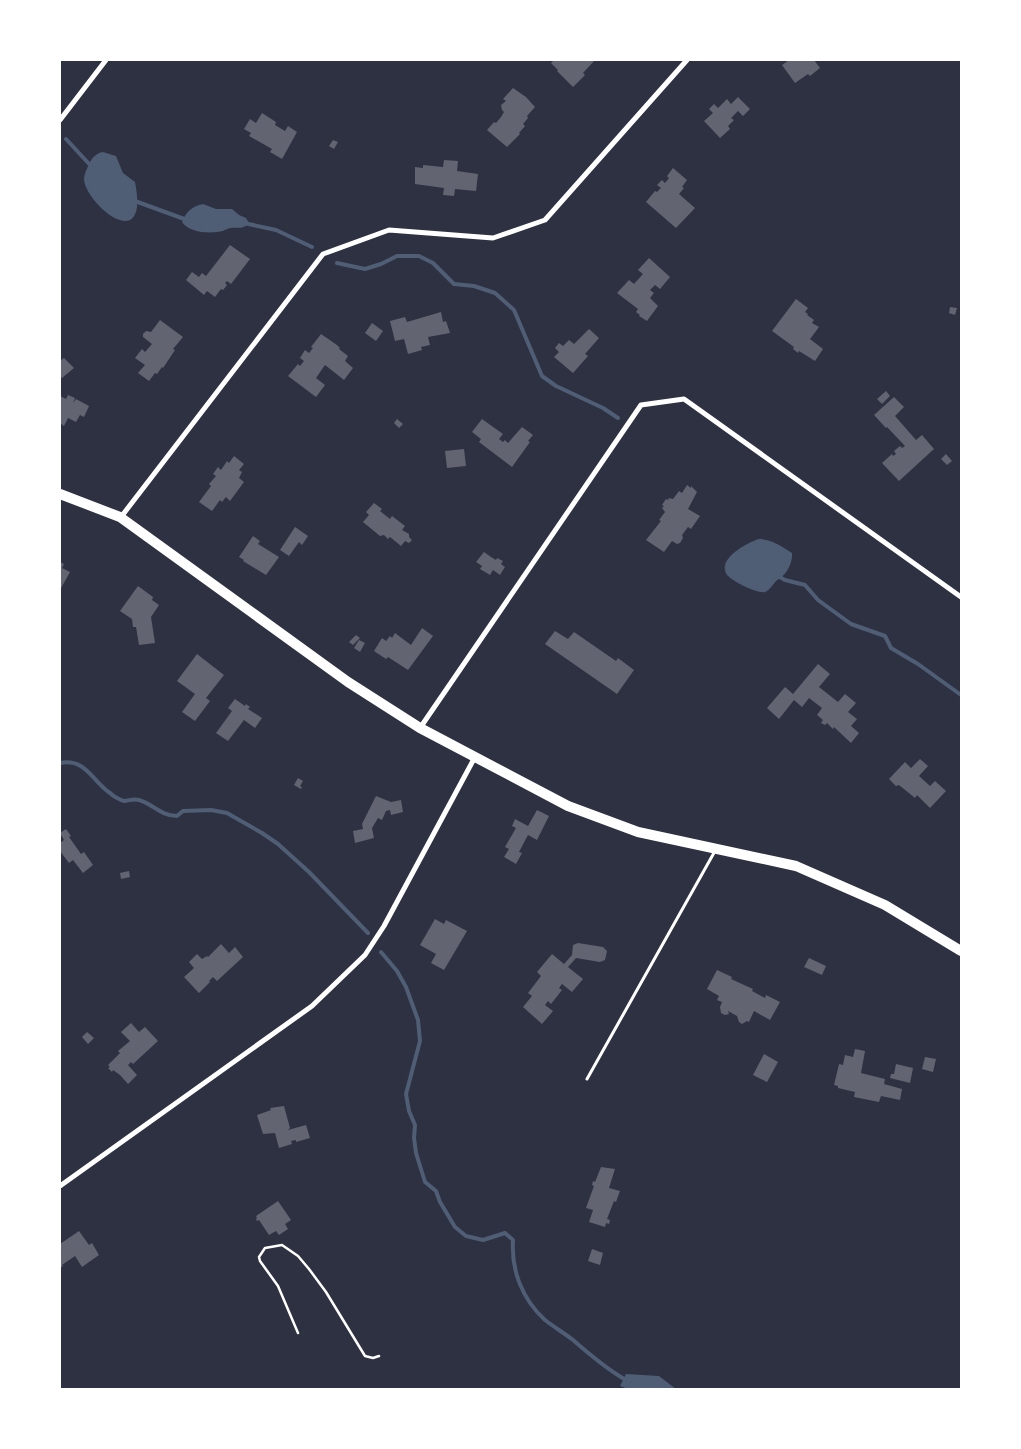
<svg xmlns="http://www.w3.org/2000/svg" width="1021" height="1449" font-family="Quicksand,sans-serif">
	<style>
		.water { fill: #4f5d75 }
		.lines { fill: none; stroke-linecap: round; stroke-linejoin: round }
		.stream { stroke: #4f5d75; stroke-width: 4 }
		.building { fill: #626471 }
		.path { stroke: #fff; stroke-width: 2.5 }
		.service { stroke: #fff; stroke-width: 3 }
		.minor { stroke: #fff; stroke-width: 5 }
		.primary { stroke: #fff; stroke-width: 10 }
	</style>
	<rect width="100%" height="100%" fill="#2d3142"/>
	<!-- water -->
	<g class="water">
		<path d="M103,152L116,156L123,173L135,182C150,258 85,204 84,179C84,174 87,169 89,164C92,158 96,153 103,152Z"/>
		<path d="M203,204L216,209H232L239,215L246,218L249,223C242,230 239,227 231,228C229,228 225,230 223,231C211,234 189,233 182,222C186,212 192,206 203,204Z"/>
		<path d="M759,539C771,539 782,546 792,553C793,562 787,574 779,579C773,582 771,590 765,592C757,594 732,581 727,575C716,559 748,542 759,539Z"/>
		<path d="M626,1374L659,1376L676,1389H628L620,1386Z"/>
	</g>
	<g class="lines">
		<!-- stream -->
		<g class="stream">
			<path d="M66,139L91,166"/>
			<path d="M135,201L187,220"/>
			<path d="M244,223L276,230L312,247"/>
			<path d="M337,263L365,269L381,264L397,256H419L433,263L454,284L474,286L495,293L514,310L542,376L556,386L603,408L618,418"/>
			<path d="M778,576L785,580L805,585L818,600L851,624L885,636L891,648L918,664L961,695"/>
			<path d="M60,763C86,758 92,781 110,793C113,796 120,800 124,801C129,801 133,798 139,800C153,804 161,816 177,816L183,811L211,810L227,813L262,833L278,844L309,872L368,933"/>
			<path d="M381,952L397,971L406,987L418,1020L420,1041L406,1094L409,1111L415,1125L414,1138L416,1153L425,1182L436,1191L440,1202L455,1227L466,1236L483,1240L505,1233L513,1240C511,1270 522,1299 545,1320C554,1327 564,1333 573,1340C589,1354 608,1370 626,1380"/>
		</g>
	</g>
	<!-- building -->
	<g class="building">
		<path d="M554,60H595L583,73L585,75L573,87L557,71L558,70L551,63Z"/>
		<path d="M789,60H814L820,68L810,76L808,74L795,83L782,65Z"/>
		<path d="M513,88L526,97L535,107L527,116L528,118L523,124L525,126L519,133L520,134L507,147L487,130L494,122L496,123L501,117L504,112L502,110L501,105L506,101L503,99Z"/>
		<path d="M738,97L750,109L743,116L738,111L731,118L734,120L728,126L730,129L720,138L704,121L713,113L709,109L714,104L718,108L727,99L731,104Z"/>
		<path d="M262,113L276,122L275,125L285,131L288,126L297,132L282,159L270,152L272,149L249,136L251,133L244,129L250,119L256,123Z"/>
		<path d="M333,140L338,142L334,149L329,146Z"/>
		<path d="M444,160L458,161L457,171L478,174L476,191L455,189L454,196L443,195L444,188L415,184V167L423,168V165L443,167Z"/>
		<path d="M673,168L687,180L682,187L684,188L679,194L695,208L676,228L646,202L655,191L657,192L661,188L657,185L662,180L665,183L669,178L667,176Z"/>
		<path d="M230,245L250,259L231,284L227,281L225,283L227,285L223,290L221,289L215,297L207,291L204,295L186,280L192,272L199,277L202,273L206,276Z"/>
		<path d="M649,258L670,277L660,289L655,285L650,290L654,293L650,298L658,306L647,321L639,316L640,315L636,312L638,309L617,293L629,280L634,284L643,274L638,270Z"/>
		<path d="M796,299L808,308L805,312L808,314L807,315L814,320L812,323L819,327L810,339L823,349L815,361L799,351L798,353L793,349L794,347L772,331Z"/>
		<path d="M950,307L957,308L955,315L949,313Z"/>
		<path d="M441,312L443,322L446,321L450,333L428,337L430,345L421,347L422,350L408,354L404,339L395,341L390,321L405,317L407,322Z"/>
		<path d="M160,320L183,337L173,349L175,350L163,368L162,367L157,374L155,373L149,381L138,373L145,365L135,358L142,349L145,352L152,344L143,337V334L146,331L151,332Z"/>
		<path d="M372,323L383,331L376,341L365,333Z"/>
		<path d="M589,329L599,338L585,354L588,356L573,373L554,357L559,352L555,348L559,343L563,346L569,340L574,344Z"/>
		<path d="M321,334L337,345L340,348L339,349L348,356L345,361L353,368L344,380L325,365L316,378L325,385L316,397L288,376L298,364L300,366L304,361L300,358L305,350L309,353L313,348L311,347Z"/>
		<path d="M64,358L74,368L62,378L60,376V361Z"/>
		<path d="M886,391L890,396L882,404L877,399Z"/>
		<path d="M68,395L75,398L73,403L76,399L89,406L84,417L80,415L76,422L68,418L64,426L60,423V396L66,399Z"/>
		<path d="M894,397L904,407L895,416L916,440L922,435L934,449L899,481L882,463L892,454L893,456L896,454L894,451L900,446L902,448L905,446L887,427L886,428L874,415Z"/>
		<path d="M397,419L403,424L399,428L394,423Z"/>
		<path d="M482,419L503,434L499,439L503,442L505,440L508,443L522,427L533,435L528,441L530,442L512,467L479,442L481,439L472,432Z"/>
		<path d="M464,449L466,466L447,468L445,451Z"/>
		<path d="M946,454L952,461L947,465L941,459Z"/>
		<path d="M234,456L244,464L239,470L242,472L239,478L244,482L230,501L226,497L222,502L220,500L212,511L199,502L211,486L209,484L216,476L213,474L218,467L221,470L227,461L229,463Z"/>
		<path d="M687,485L691,488V486L697,492L688,509L700,516L691,529L688,527L682,535L683,538L680,543L677,544L672,541L664,552L646,540L661,521L659,520L665,512L662,508L664,506L662,505L666,499L668,500L669,498L673,499L679,491L682,493Z"/>
		<path d="M374,503L382,509L380,511L390,519L392,516L405,526L402,530L409,534V537L412,540L409,543L405,541L401,546L390,537L388,539L384,535L380,536L363,522L369,515L366,512Z"/>
		<path d="M295,527L308,536L302,545L299,542L289,556L280,550Z"/>
		<path d="M253,536L260,541L258,544L279,557L266,575L243,561L244,560L239,557Z"/>
		<path d="M484,552L491,557L496,560L497,558L503,561L501,564L505,567L500,575L493,570L490,575L480,569L482,566L476,562Z"/>
		<path d="M60,562L64,564L62,568L70,572L60,590Z"/>
		<path d="M138,586L153,597L152,600L159,605L151,617L155,643L139,645L136,627H133L132,619L120,611Z"/>
		<path d="M422,628L433,636L408,670L388,657L386,659L374,651L382,638L386,641L390,636L392,638L395,633L411,645Z"/>
		<path d="M555,631L568,639L574,632L616,661L618,658L634,670L617,694L545,644Z"/>
		<path d="M356,635L360,638L353,645L349,642Z"/>
		<path d="M359,640L365,643L360,652L354,648Z"/>
		<path d="M197,654L224,675L206,698L210,701L195,721L182,712L195,694L177,681Z"/>
		<path d="M818,664L830,674L819,687L838,702L845,694L856,703L848,712L857,719L851,726L859,733L851,743L834,727L833,729L827,723L825,725L821,723L823,720L817,715L822,708L809,698L802,707L794,700L779,719L767,708L785,687L793,694Z"/>
		<path d="M235,699L245,706L246,704L250,707L248,709L262,718L255,728L244,720L228,741L216,733L232,711L228,708Z"/>
		<path d="M920,759L928,766L919,776L930,786L935,781L946,791L930,808L917,795L915,798L899,785L896,786L889,779L905,762L911,768Z"/>
		<path d="M298,778L303,781L300,786L302,787L301,789L294,785Z"/>
		<path d="M376,796L391,802L401,800L403,812L391,815L390,810L386,811L382,820L378,818L372,828L374,838L355,843L353,831L363,829L362,824Z"/>
		<path d="M537,810L549,816L537,840L528,835L519,852L522,853L516,864L504,857L509,849L505,847L516,828L512,826L515,819L528,826Z"/>
		<path d="M66,829L71,836L69,837L81,854L84,852L93,865L83,873L73,860L69,863L60,851V843L64,840L60,833Z"/>
		<path d="M129,871L130,877L121,879L120,873Z"/>
		<path d="M435,919L444,924L446,920L467,931L444,970L431,963L436,954L420,945Z"/>
		<path d="M578,943L603,947L607,951L605,960L600,962L576,958L568,967L583,979L572,992L562,984L559,988L562,990L551,1004L548,1001L545,1005L553,1011L542,1024L523,1007L532,996L528,993L541,976L537,972L552,954L564,964L572,955L573,945Z"/>
		<path d="M221,944L229,953L235,947L243,957L217,981L213,977L209,981L210,982L199,993L184,977L194,968L189,962L197,954L202,959L207,956L208,957Z"/>
		<path d="M809,958L826,966L822,975L804,967Z"/>
		<path d="M717,970L732,977L731,979L753,989L752,991L765,998L766,995L780,1002L770,1020L754,1011L749,1022L747,1021L742,1024L739,1022L737,1016L728,1011L729,1014L725,1015L721,1013L720,1007L722,1002L717,1000L719,996L707,989Z"/>
		<path d="M131,1023L139,1032L145,1027L158,1041L133,1064L131,1062L128,1065L137,1075L128,1084L120,1075L113,1070L112,1072L108,1068L110,1067L108,1065L120,1053L118,1051L130,1041L121,1032Z"/>
		<path d="M87,1032L94,1038L88,1044L82,1037Z"/>
		<path d="M855,1049L865,1051L861,1073L885,1079L884,1084L902,1089L900,1100L881,1096L879,1102L854,1097L855,1092L838,1088V1086L834,1085L839,1064L843,1065L845,1055L853,1057Z"/>
		<path d="M764,1054L778,1062L767,1082L753,1075Z"/>
		<path d="M925,1057L936,1059L933,1072L922,1069Z"/>
		<path d="M896,1064L913,1068L910,1083L890,1078L891,1074H894Z"/>
		<path d="M284,1106L290,1128L288,1130L306,1125L310,1138L296,1142V1140L291,1141L292,1144L279,1148L275,1133L263,1134L257,1115L271,1110L270,1108Z"/>
		<path d="M601,1167L615,1169L609,1188L620,1191L616,1202L614,1201L607,1219L610,1220L609,1224L606,1223L605,1227L589,1222L593,1210L586,1208L594,1186L592,1185L593,1181L595,1182Z"/>
		<path d="M278,1201L291,1220L285,1224L288,1229L279,1235L276,1231L269,1235L259,1220L257,1221L256,1219L257,1218L256,1216Z"/>
		<path d="M79,1231L89,1245L92,1243L99,1255L82,1267L75,1256L62,1265L63,1266L60,1268V1244Z"/>
		<path d="M592,1249L603,1253L600,1265L588,1261Z"/>
	</g>
	<g class="lines">
		<!-- path -->
		<path class="path" d="M298,1333L278,1286L260,1261L259,1257L265,1248L282,1245L298,1256L309,1269L326,1292L365,1356L373,1358L379,1356"/>
		<!-- service -->
		<path class="service" d="M587,1079L715,851"/>
		<!-- minor -->
		<g class="minor">
			<path d="M60,120L106,60"/>
			<path d="M121,517L323,254L389,230L493,238L545,220L687,60"/>
			<path d="M420,728L641,405L684,399L961,597"/>
			<path d="M60,1186L312,1006L365,955L384,926L475,757"/>
		</g>
		<!-- primary -->
		<path class="primary" d="M60,494L120,517L348,682L420,728L568,806L638,832L796,866L885,905L961,951"/>
	</g>
	<!-- border -->
	<rect width="1021" height="1449" fill="none" stroke="#ffffff" stroke-width="122"/>
</svg>
